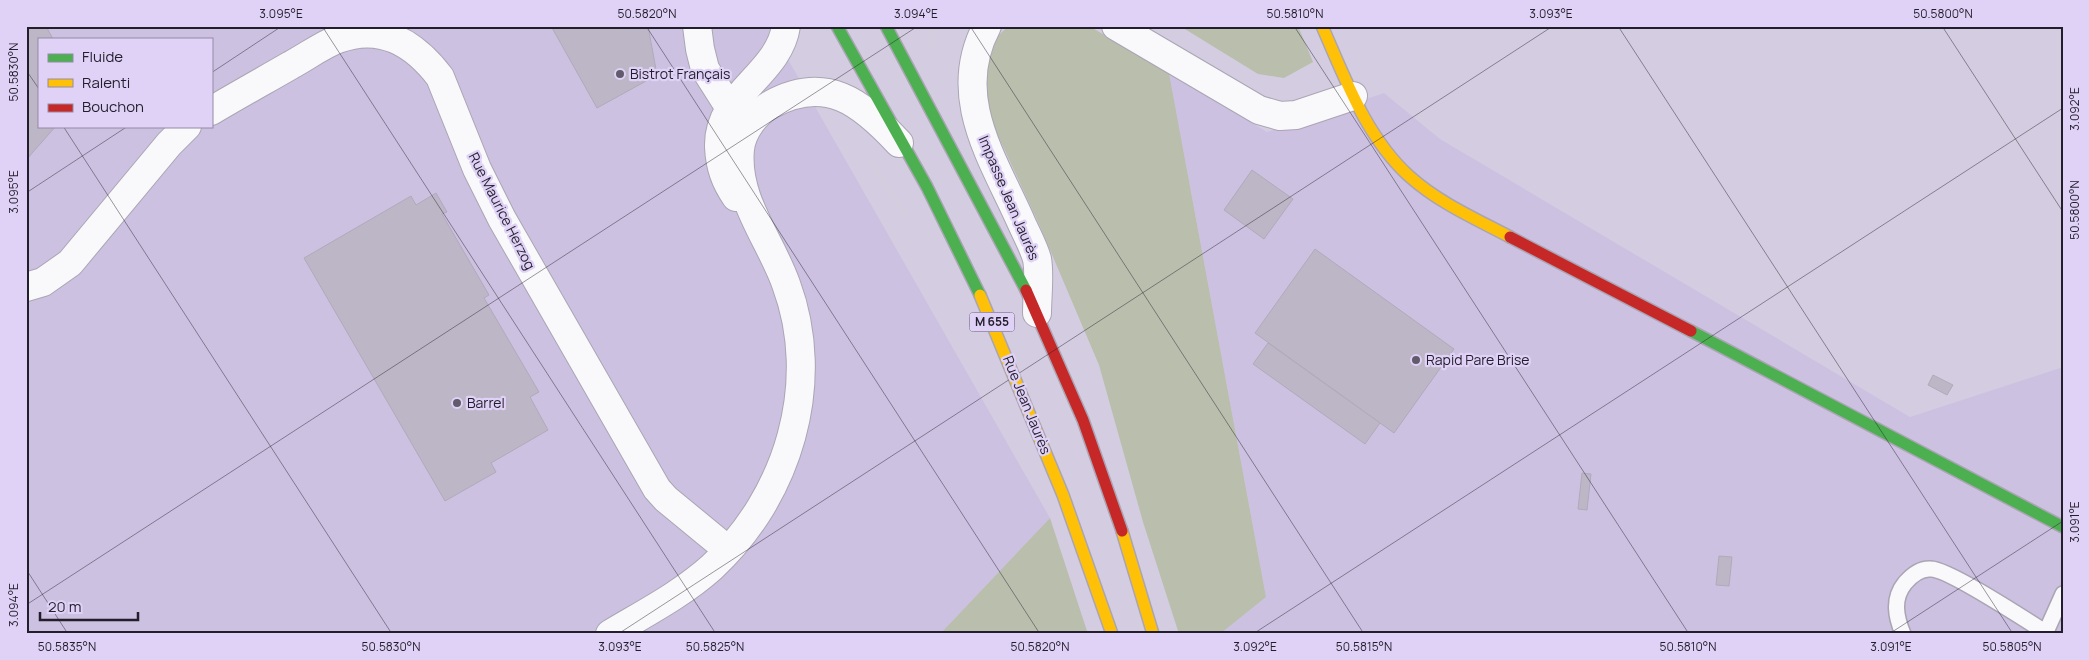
<svg xmlns="http://www.w3.org/2000/svg" width="2089" height="660" font-family="Manrope,sans-serif">
	<style>
		.built { fill: #cdc1e2; fill-rule: evenodd }
		.green { fill: #b9bead }
		.building { fill: #bcb6c6; stroke: #b0aaba }
		.lines { fill: none; stroke-linecap: round; stroke-linejoin: round }
		.lane-casing { stroke: #aaa5b4; stroke-width: 18 }
		.street-casing { stroke: #aaa5b4; stroke-width: 30 }
		.fast-casing { stroke: #aaa5b4; stroke-width: 14 }
		.slow-casing { stroke: #aaa5b4; stroke-width: 14 }
		.jam-casing { stroke: #aaa5b4; stroke-width: 14 }
		.path { stroke: #d2d0d6; stroke-width: 3; stroke-dasharray: 2.5 4; stroke-linecap: butt }
		.lane { stroke: #f9f8fa; stroke-width: 15 }
		.street { stroke: #f9f8fa; stroke-width: 28 }
		.fast { stroke: #4caf50; stroke-width: 11 }
		.slow { stroke: #ffc107; stroke-width: 11 }
		.jam { stroke: #c62828; stroke-width: 11 }
		.ticks { fill: none; stroke: #231e2b; stroke-width: 1; stroke-opacity: 0.45 }
		.poi-dot { fill: #615b6b; stroke: #dfd2f6; stroke-width: 2 }
		.labels { text-anchor: middle; stroke-width: 4.5; stroke-linejoin: round; paint-order: stroke }
		.shield { fill: #dfd2f6; stroke: #5b5468; stroke-width: 1 }
		.shield-label { font-size: 12px; font-weight: bold; fill: #231e2b }
		.poi-label { font-size: 14px; fill: #231e2b; stroke: #dfd2f6; text-anchor: start }
		.street-label { font-size: 14px; fill: #231e2b; stroke: #dfd2f6 }
		.neatline { fill: none; stroke: #231e2b; stroke-width: 2 }
		.ticks-label { font-size: 12px; text-anchor: middle; fill: #231e2b }
	</style>
	<rect width="100%" height="100%" fill="#d4cde1"/>
	<!-- built -->
	<g class="built">
		<path d="M26,26H769L1050,518L940,634H26ZM39,39H211V126H39Z"/>
		<path d="M1169,73L1267,132L1384,93L1440,139L1910,417L2063,367V634H1220L1266,597Z"/>
	</g>
	<!-- green -->
	<g class="green">
		<path d="M1008,26H1089L1169,73L1266,597L1220,634H1179L1143,522L1099,365L1039,224L988,114L984,78L997,37Z"/>
		<path d="M1180,26H1298L1313,62L1284,78L1258,74Z"/>
		<path d="M1050,518L1088,634H940Z"/>
	</g>
	<!-- building -->
	<g class="building">
		<path d="M26,26H46L53,39H39V126H56L26,160Z"/>
		<path d="M551,26H648L657,75L597,108Z"/>
		<path d="M1252,170L1293,199L1264,239L1224,210Z"/>
		<path d="M436,193L447,212L442,214L489,295L484,298L539,392L530,397L548,430L491,463L496,472L445,501L304,258L411,196L416,205Z"/>
		<path d="M1315,249L1454,349L1394,433L1255,333Z"/>
		<path d="M1268,343L1380,423L1365,444L1253,364Z"/>
		<path d="M1933,375L1953,385L1947,395L1928,385Z"/>
		<path d="M1582,473L1591,474L1587,510L1578,509Z"/>
		<path d="M1719,556L1732,557L1729,586L1716,585Z"/>
	</g>
	<g class="lines">
		<!-- lane casing -->
		<g class="lane-casing">
			<g id="lane">
				<path d="M1903,634C1896,617 1892,599 1905,583C1911,576 1920,568 1931,569C1948,569 2026,620 2045,632"/>
				<path d="M2045,634L2063,594"/>
			</g>
		</g>
		<!-- street casing -->
		<g class="street-casing">
			<g id="street">
				<path d="M697,26L700,49L705,69L738,121"/>
				<path d="M987,26C949,97 994,160 1022,224C1027,235 1034,248 1037,259C1040,274 1037,298 1037,313"/>
				<path d="M1116,26L1259,110L1280,116L1296,115L1353,96"/>
				<path d="M211,111C238,95 265,80 291,65C306,57 322,45 338,39C381,23 414,43 440,77L477,169L502,219L657,489L666,499L728,550"/>
				<path d="M736,197C725,181 720,167 719,147C717,94 779,75 786,26"/>
				<path d="M26,287L43,282L70,263L169,144L187,126"/>
				<path d="M610,634C645,613 682,594 712,567C788,497 823,383 786,284C770,239 735,199 740,149C742,131 755,114 770,105C826,74 861,102 899,143"/>
			</g>
		</g>
		<!-- fast casing -->
		<g class="fast-casing">
			<g id="fast">
				<path d="M837,26L927,187L980,295"/>
				<path d="M886,26L1026,290"/>
				<path d="M1691,331L2063,527"/>
			</g>
		</g>
		<!-- slow casing -->
		<g class="slow-casing">
			<g id="slow">
				<path d="M1322,26C1345,78 1366,137 1409,176C1439,203 1476,219 1510,237"/>
				<path d="M980,295L1063,495L1112,634"/>
				<path d="M1122,531L1153,634"/>
			</g>
		</g>
		<!-- jam casing -->
		<g class="jam-casing">
			<g id="jam">
				<path d="M1510,237L1691,331"/>
				<path d="M1026,290L1083,420L1122,531"/>
			</g>
		</g>
		<!-- path -->
		<g class="path">
			<path d="M931,45L933,26"/>
			<path d="M871,161L906,217"/>
		</g>
		<!-- lane -->
		<use href="#lane" class="lane"/>
		<!-- street -->
		<use href="#street" class="street"/>
		<!-- fast -->
		<use href="#fast" class="fast"/>
		<!-- slow -->
		<use href="#slow" class="slow"/>
		<!-- jam -->
		<use href="#jam" class="jam"/>
	</g>
	<!-- ticks -->
	<path class="ticks" d="M322,26L716,634M646,26L1040,634M970,26L1364,634M1294,26L1689,634M1618,26L2013,634M1942,26L2063,212M26,70L39,89M211,73L282,26M63,126L392,634M26,193L128,126M26,569L68,634M26,605L918,26M618,634L1553,26M1253,634L2063,108M1889,634L2063,521"/>
	<!-- markers -->
	<g class="poi-dot">
		<circle cx="620" cy="74" r="5"/>
		<circle cx="1416" cy="360" r="5"/>
		<circle cx="457" cy="403" r="5"/>
	</g>
	<g class="labels">
		<!-- shield labels -->
		<rect class="shield" x="969.5" y="312.5" width="45" height="19" rx="4"/>
		<g class="shield-label">
			<text x="992" y="326">M 655</text>
		</g>
		<!-- poi labels -->
		<g class="poi-label">
			<text x="630" y="79">Bistrot Français</text>
			<text x="1426" y="365">Rapid Pare Brise</text>
			<text x="467" y="408">Barrel</text>
		</g>
		<!-- street labels -->
		<g class="street-label">
			<text transform="translate(1009 198) rotate(67)" y="5">Impasse Jean Jaurès</text>
			<text transform="translate(502 211) rotate(63)" y="5">Rue Maurice Herzog</text>
			<text transform="translate(1027 405) rotate(68)" y="5">Rue Jean Jaurès</text>
		</g>
	</g>
	<!-- border -->
	<rect width="2089" height="660" fill="none" stroke="#dfd2f6" stroke-width="55"/>
	<!-- legend -->
	<rect x="38" y="38" width="175" height="90" fill="#dfd2f6" stroke="#948aa5"/>
	<rect x="48" y="54" width="25" height="8" fill="#4caf50" stroke="#948aa5"/>
	<text x="82" y="62" font-size="15" fill="#231e2b">Fluide</text>
	<rect x="48" y="79" width="25" height="8" fill="#ffc107" stroke="#948aa5"/>
	<text x="82" y="88" font-size="15" fill="#231e2b">Ralenti</text>
	<rect x="48" y="104" width="25" height="8" fill="#c62828" stroke="#948aa5"/>
	<text x="82" y="112" font-size="15" fill="#231e2b">Bouchon</text>
	<!-- scale -->
	<path d="M40 612v8h98v-8" fill="none" stroke="#231e2b" stroke-width="2.5"/>
	<text x="48" y="612" font-size="15" fill="#231e2b" stroke="#dfd2f6" stroke-width="4" paint-order="stroke">20 m</text>
	<rect x="28" y="28" width="2034" height="604" class="neatline"/>
	<g class="ticks-label">
		<text x="281" y="18">3.095°E</text>
		<text x="647" y="18">50.5820°N</text>
		<text x="916" y="18">3.094°E</text>
		<text x="1295" y="18">50.5810°N</text>
		<text x="1551" y="18">3.093°E</text>
		<text x="1943" y="18">50.5800°N</text>
		<text transform="translate(14 72) rotate(-90)" y="4">50.5830°N</text>
		<text transform="translate(2075 109) rotate(-90)" y="4">3.092°E</text>
		<text transform="translate(14 192) rotate(-90)" y="4">3.095°E</text>
		<text transform="translate(2075 210) rotate(-90)" y="4">50.5800°N</text>
		<text transform="translate(2075 522) rotate(-90)" y="4">3.091°E</text>
		<text transform="translate(14 605) rotate(-90)" y="4">3.094°E</text>
		<text x="67" y="651">50.5835°N</text>
		<text x="391" y="651">50.5830°N</text>
		<text x="620" y="651">3.093°E</text>
		<text x="715" y="651">50.5825°N</text>
		<text x="1040" y="651">50.5820°N</text>
		<text x="1255" y="651">3.092°E</text>
		<text x="1364" y="651">50.5815°N</text>
		<text x="1688" y="651">50.5810°N</text>
		<text x="1891" y="651">3.091°E</text>
		<text x="2012" y="651">50.5805°N</text>
	</g>
</svg>
